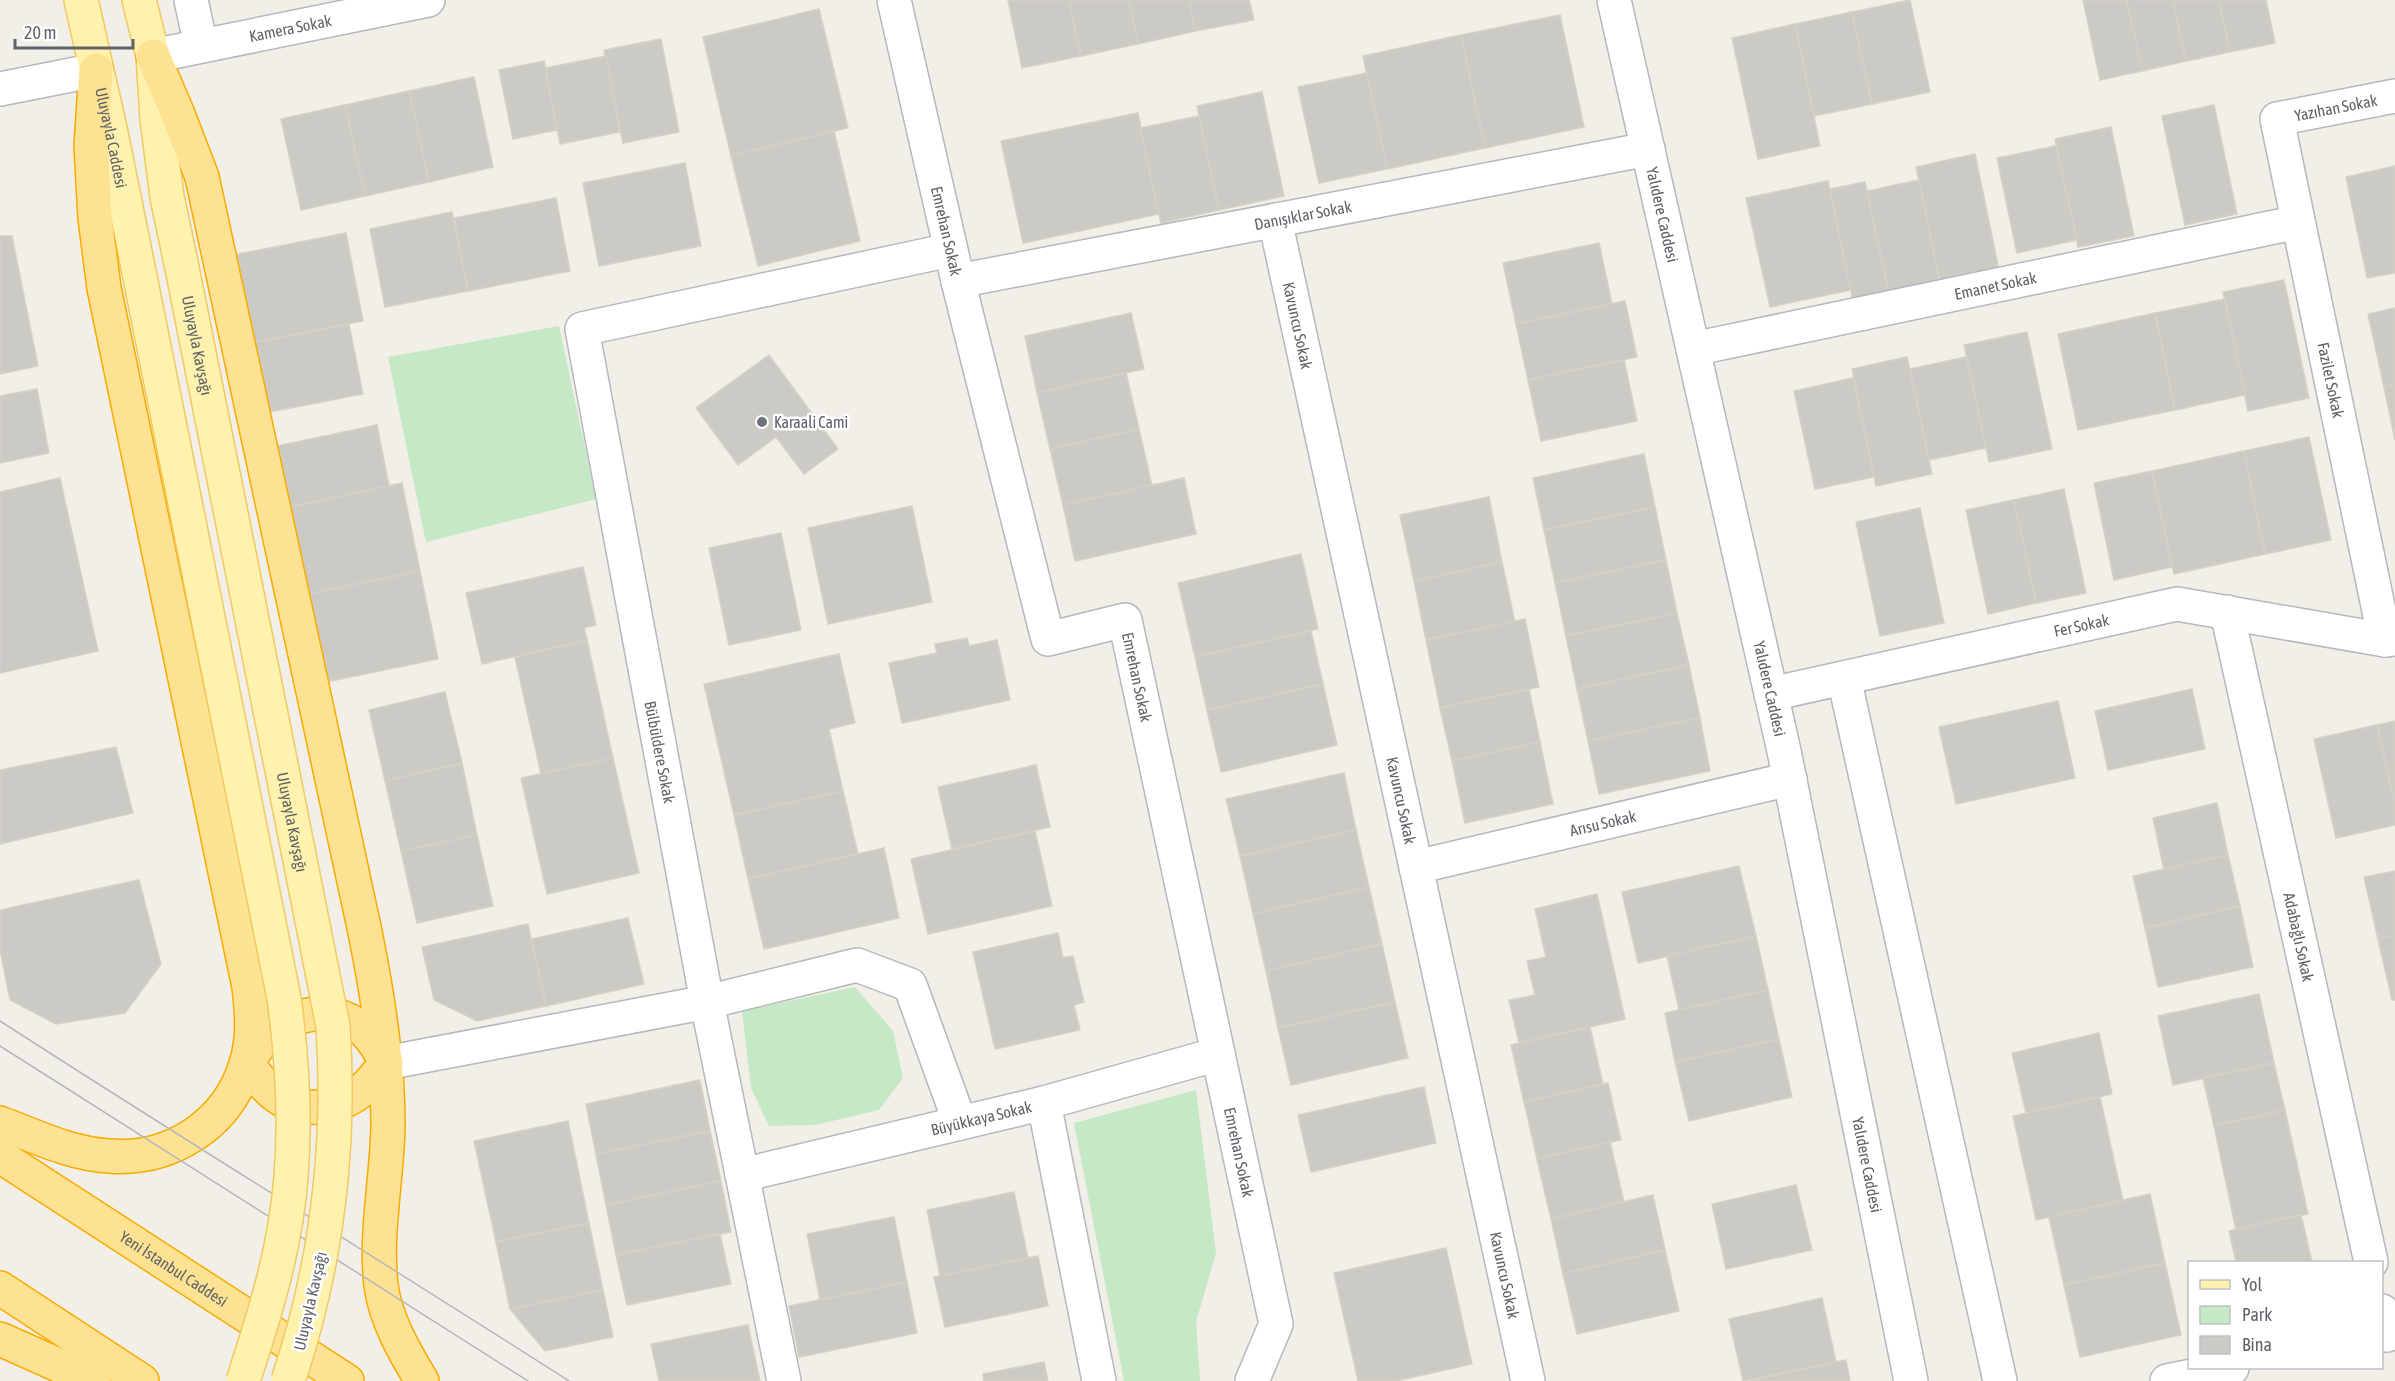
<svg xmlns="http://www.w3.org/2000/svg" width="2395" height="1381" font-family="'Asap Condensed',sans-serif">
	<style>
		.green { fill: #c5e8c5 }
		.building { fill: #cccac5; stroke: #d6d1c6; stroke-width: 1.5 }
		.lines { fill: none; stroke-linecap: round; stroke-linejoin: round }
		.minor-casing { stroke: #b5b8bc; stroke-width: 36 }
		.major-casing { stroke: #f2c960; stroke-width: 36 }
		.highway-casing { stroke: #f9ab00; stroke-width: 36 }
		.minor { stroke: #fff; stroke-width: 33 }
		.major { stroke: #fff2af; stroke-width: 33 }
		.highway { stroke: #fde293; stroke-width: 33 }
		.tram { stroke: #b6b7b8; stroke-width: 1.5 }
		.major-bridge-casing { stroke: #f2c960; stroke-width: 36; stroke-linecap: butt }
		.major-bridge { stroke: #fff2af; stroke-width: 33 }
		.worship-dot { fill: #6b7280; stroke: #fff; stroke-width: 2 }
		.labels { text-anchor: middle; stroke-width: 5; stroke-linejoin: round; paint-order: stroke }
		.street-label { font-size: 16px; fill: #5f6368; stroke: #fff }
		.worship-label { font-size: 16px; fill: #5b616d; stroke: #fff; text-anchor: start }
	</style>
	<rect width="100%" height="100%" fill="#f1efe8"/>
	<!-- green -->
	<g class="green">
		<path d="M559,326L596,499L426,542L388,357Z"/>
		<path d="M855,987L893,1031L903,1078L879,1110L815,1125L769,1126L751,1088L742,1011Z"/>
		<path d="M1196,1090L1216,1253L1196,1322L1200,1381H1124L1074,1123Z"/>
	</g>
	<!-- building -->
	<g class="building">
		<path d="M1008,0H1069L1081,56L1022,68Z"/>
		<path d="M1069,0H1129L1138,44L1081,56Z"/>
		<path d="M1129,0H1189L1196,31L1138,44Z"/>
		<path d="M1189,0H1249L1254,20L1196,31Z"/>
		<path d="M1910,0L1930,92L1872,104L1852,12Z"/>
		<path d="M2083,0H2127L2142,71L2100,80Z"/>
		<path d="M2127,0H2173L2186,61L2142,71Z"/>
		<path d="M2173,0H2219L2230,52L2186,61Z"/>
		<path d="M2219,0H2266L2275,43L2230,52Z"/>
		<path d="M819,9L848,128L731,156L703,37Z"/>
		<path d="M1852,12L1872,104L1814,116L1795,24Z"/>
		<path d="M1560,15L1584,127L1485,148L1461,35Z"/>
		<path d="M1795,24L1820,146L1758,159L1732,38Z"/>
		<path d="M1461,35L1485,148L1387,169L1363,56Z"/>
		<path d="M661,39L679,132L623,143L604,50Z"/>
		<path d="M606,56L620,132L560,144L545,68Z"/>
		<path d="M544,61L557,130L513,139L499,70Z"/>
		<path d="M1367,73L1387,169L1319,183L1298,87Z"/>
		<path d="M474,77L493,167L429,182L409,91Z"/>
		<path d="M409,91L429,182L365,196L345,105Z"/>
		<path d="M1262,92L1284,196L1219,210L1197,106Z"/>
		<path d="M345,105L365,196L301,210L281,119Z"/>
		<path d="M2214,105L2237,214L2185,225L2162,116Z"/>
		<path d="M1138,113L1159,214L1023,243L1001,141Z"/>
		<path d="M1199,116L1219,210L1161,223L1140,128Z"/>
		<path d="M2111,127L2134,236L2078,247L2055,139Z"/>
		<path d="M834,131L860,241L758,266L731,156Z"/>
		<path d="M2056,146L2077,240L2017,253L1997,158Z"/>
		<path d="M1975,154L1999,270L1940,283L1916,167Z"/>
		<path d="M685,163L701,246L599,266L583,183Z"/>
		<path d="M2395,166V273L2367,278L2346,177Z"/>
		<path d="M1919,180L1940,283L1889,294L1867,191Z"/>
		<path d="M1828,181L1851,290L1770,307L1746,198Z"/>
		<path d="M1865,182L1889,294L1853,301L1830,189Z"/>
		<path d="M556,198L570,271L468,291L454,218Z"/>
		<path d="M452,212L468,291L385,307L370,229Z"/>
		<path d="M346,233L363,321L251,343L233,255Z"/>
		<path d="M0,236H12L38,366L0,374Z"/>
		<path d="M1599,243L1612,304L1516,324L1503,263Z"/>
		<path d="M2284,280L2309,398L2248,411L2223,292Z"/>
		<path d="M2225,299L2245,395L2175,410L2155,313Z"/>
		<path d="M1625,301L1637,357L1528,380L1516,324Z"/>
		<path d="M2395,308V384L2384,387L2368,314Z"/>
		<path d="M1131,313L1144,369L1037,393L1025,336Z"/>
		<path d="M2155,313L2175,410L2078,430L2058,334Z"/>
		<path d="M349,324L363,394L264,413L251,343Z"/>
		<path d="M2027,332L2052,449L1989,462L1964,345Z"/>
		<path d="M769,355L838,449L804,474L776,437L738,465L696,408Z"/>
		<path d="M1907,357L1932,474L1876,486L1852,369Z"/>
		<path d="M1966,357L1986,448L1929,460L1910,369Z"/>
		<path d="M1624,360L1637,421L1541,441L1528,380Z"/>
		<path d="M1126,373L1139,429L1050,449L1037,393Z"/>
		<path d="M1853,378L1874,477L1815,489L1794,391Z"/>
		<path d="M2395,384V440L2384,387Z"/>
		<path d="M37,389L49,453L0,463V396Z"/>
		<path d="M377,425L389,486L290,507L277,446Z"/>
		<path d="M1139,429L1152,486L1063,505L1050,449Z"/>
		<path d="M2309,437L2331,540L2265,554L2244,451Z"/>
		<path d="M2244,451L2265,554L2174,574L2152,471Z"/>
		<path d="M1644,454L1655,507L1544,530L1533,478Z"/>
		<path d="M2152,471L2172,567L2114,580L2094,483Z"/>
		<path d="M60,478L98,651L0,673V492Z"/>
		<path d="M1184,478L1196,534L1075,561L1063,505Z"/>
		<path d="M402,483L420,571L308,594L290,507Z"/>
		<path d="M2064,489L2086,593L2036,603L2014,500Z"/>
		<path d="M1489,497L1502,562L1414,581L1400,515Z"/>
		<path d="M2014,500L2036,603L1988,614L1966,510Z"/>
		<path d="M912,506L932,602L828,624L808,528Z"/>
		<path d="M1655,507L1666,560L1555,583L1544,530Z"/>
		<path d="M1920,508L1944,623L1880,636L1856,522Z"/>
		<path d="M781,533L801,630L729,645L709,548Z"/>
		<path d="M1301,554L1318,629L1195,657L1178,583Z"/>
		<path d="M1666,560L1677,613L1566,636L1555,583Z"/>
		<path d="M1502,562L1515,622L1426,640L1414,581Z"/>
		<path d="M583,567L596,625L584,628L587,640L482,664L466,593Z"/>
		<path d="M420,571L438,659L326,682L308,594Z"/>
		<path d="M1677,613L1689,665L1577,689L1566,636Z"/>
		<path d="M1525,619L1539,687L1440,708L1426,640Z"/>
		<path d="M1311,631L1323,684L1207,710L1195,657Z"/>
		<path d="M967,638L969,646L997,640L1010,700L902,723L889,663L937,653L935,644Z"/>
		<path d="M587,640L613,758L541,774L515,657Z"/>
		<path d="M839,654L855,723L829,729L843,791L734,815L704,684Z"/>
		<path d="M1689,665L1700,718L1588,741L1577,689Z"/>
		<path d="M1323,684L1337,745L1221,772L1207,710Z"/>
		<path d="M1529,689L1540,742L1452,761L1440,708Z"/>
		<path d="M2192,689L2205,749L2108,770L2095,711Z"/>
		<path d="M445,692L462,763L385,781L369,710Z"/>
		<path d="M2058,701L2075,778L1956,804L1939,727Z"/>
		<path d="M1700,718L1710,771L1599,794L1588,741Z"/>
		<path d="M2395,721V806L2377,725Z"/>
		<path d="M2377,725L2395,806V825L2336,838L2314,739Z"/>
		<path d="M1540,742L1553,804L1465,823L1452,761Z"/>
		<path d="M116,747L133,813L0,844V770Z"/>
		<path d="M613,758L639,873L547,894L521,778Z"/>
		<path d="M462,763L477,835L401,851L385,781Z"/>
		<path d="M1036,765L1050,827L952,849L938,787Z"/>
		<path d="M1344,773L1356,830L1240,856L1226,799Z"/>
		<path d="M843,791L858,854L748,879L734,815Z"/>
		<path d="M2217,803L2228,855L2164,870L2153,818Z"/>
		<path d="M1356,830L1369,887L1253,914L1240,856Z"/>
		<path d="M1035,831L1052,906L928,934L911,859Z"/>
		<path d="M477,835L493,906L417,923L401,851Z"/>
		<path d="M884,848L899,918L764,949L748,879Z"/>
		<path d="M2228,855L2240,906L2145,928L2133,876Z"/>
		<path d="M1739,866L1756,936L1638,963L1622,892Z"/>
		<path d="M2395,871V935L2378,939L2364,877Z"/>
		<path d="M139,880L161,964L125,1013L56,1024L10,1000L0,950V910Z"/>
		<path d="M1369,887L1382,944L1266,971L1253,914Z"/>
		<path d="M1597,894L1625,1019L1519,1043L1509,1000L1535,995L1527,961L1546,957L1535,909Z"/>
		<path d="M2240,906L2253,967L2158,987L2145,928Z"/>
		<path d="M628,918L644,984L546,1006L531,939Z"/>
		<path d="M528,924L546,1006L477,1021L434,1000L422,947Z"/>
		<path d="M1058,933L1063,958L1073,956L1084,1002L1074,1005L1080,1030L995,1049L973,952Z"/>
		<path d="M2395,935V1000H2392L2378,939Z"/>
		<path d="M1756,936L1768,990L1679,1010L1667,956Z"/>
		<path d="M1382,944L1395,1002L1278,1028L1266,971Z"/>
		<path d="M1768,990L1779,1039L1675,1062L1665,1013Z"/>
		<path d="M2259,994L2274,1063L2173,1085L2158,1016Z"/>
		<path d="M1395,1002L1408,1058L1291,1085L1278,1028Z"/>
		<path d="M1590,1027L1603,1084L1524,1102L1511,1045Z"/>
		<path d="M2099,1033L2112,1094L2026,1113L2012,1053Z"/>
		<path d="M1779,1039L1792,1097L1689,1121L1675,1062Z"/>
		<path d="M2274,1063L2285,1110L2214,1126L2203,1078Z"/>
		<path d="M700,1080L710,1131L596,1154L586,1104Z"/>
		<path d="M1608,1083L1621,1140L1537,1159L1524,1102Z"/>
		<path d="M1424,1087L1436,1143L1311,1172L1298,1115Z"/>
		<path d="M2100,1097L2123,1201L2036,1220L2013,1116Z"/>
		<path d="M2285,1110L2308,1214L2236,1230L2214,1126Z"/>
		<path d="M568,1121L589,1223L496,1242L474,1141Z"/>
		<path d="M710,1131L721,1181L606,1205L596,1154Z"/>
		<path d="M1610,1142L1624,1202L1551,1219L1537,1159Z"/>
		<path d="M721,1181L731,1232L616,1255L606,1205Z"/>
		<path d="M1796,1185L1812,1250L1726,1269L1712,1204Z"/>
		<path d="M1014,1192L1028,1258L940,1276L927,1210Z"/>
		<path d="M2150,1194L2165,1263L2064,1285L2049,1217Z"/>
		<path d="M1653,1195L1665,1250L1563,1274L1551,1219Z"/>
		<path d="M2301,1215L2312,1262H2236L2229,1231Z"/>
		<path d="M894,1217L907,1282L820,1300L807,1234Z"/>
		<path d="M589,1223L603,1290L510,1309L496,1242Z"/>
		<path d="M720,1234L731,1284L627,1305L616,1255Z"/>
		<path d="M1446,1248L1472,1364L1396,1381H1358L1334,1273Z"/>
		<path d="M1665,1250L1679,1311L1577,1334L1563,1274Z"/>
		<path d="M1038,1256L1048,1306L945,1327L934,1277Z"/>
		<path d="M2165,1263L2181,1335L2080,1357L2064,1285Z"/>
		<path d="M907,1282L917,1333L799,1357L789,1306Z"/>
		<path d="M603,1290L613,1337L545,1351L510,1309Z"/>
		<path d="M1822,1298L1836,1362L1743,1381L1729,1319Z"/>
		<path d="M748,1325L760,1381H659L651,1344Z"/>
		<path d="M1846,1360L1850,1381H1750L1836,1362Z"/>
		<path d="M1044,1362L1048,1381H984L983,1374Z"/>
	</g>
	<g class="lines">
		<!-- minor casing -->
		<g class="minor-casing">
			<g id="minor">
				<path d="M191,0L201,46"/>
				<path id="s1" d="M894,0L958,281L1048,639L1125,620L1276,1324L1252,1381"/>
				<path id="s2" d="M1614,0L1784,751L1911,1381"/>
				<path id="s3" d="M153,56L428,0"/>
				<path d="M0,89L96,70"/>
				<path id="s4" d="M1275,220L1528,1381"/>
				<path id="s5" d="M958,281L1648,149"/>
				<path id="s6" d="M1693,349L2298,222"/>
				<path id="s7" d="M2227,612L2371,1262"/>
				<path id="s8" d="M2385,640L2277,119L2395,96"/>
				<path d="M1844,678L2000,1381"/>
				<path id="s9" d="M1771,694L2177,604L2385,640L2395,639"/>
				<path id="s10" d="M1416,867L1790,779"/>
				<path d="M386,1063L707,1002L857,965L910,985L960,1123"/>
				<path d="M1044,1103L1099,1381"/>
				<path id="s11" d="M742,1175L1044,1103L1218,1054"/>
				<path d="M2382,1311L2387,1335"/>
				<path d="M784,1381L707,1002L582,329L950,250"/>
				<path d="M2167,1381L2232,1368"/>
			</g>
		</g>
		<!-- major casing -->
		<g class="major-casing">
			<g id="major">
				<path id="s12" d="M81,0L111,133L140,277"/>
				<path d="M139,0L153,56L157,119L167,197L181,263"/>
			</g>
		</g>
		<!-- highway casing -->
		<g class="highway-casing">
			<g id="highway">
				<path d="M153,56L177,112L202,177L365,932C378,997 388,1060 388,1126C387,1179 375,1233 381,1285C385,1319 405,1353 422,1381"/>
				<path d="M329,1013C360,1021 372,1035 386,1063C379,1072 371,1083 361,1091C340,1108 302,1114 278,1097C265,1088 256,1075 247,1063C269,1028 286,1014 329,1013Z"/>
				<path d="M0,1123C35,1136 71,1154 109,1156C171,1161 228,1124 246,1064C254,1039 252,1013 249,987L104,288L95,218L91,146L96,70"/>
				<path id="s13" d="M0,1156L347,1381"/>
				<path d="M0,1288L142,1381"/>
				<path d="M0,1339L94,1381"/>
			</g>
		</g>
		<!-- minor -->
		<use href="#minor" class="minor"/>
		<!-- major -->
		<use href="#major" class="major"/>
		<!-- highway -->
		<use href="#highway" class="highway"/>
		<!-- tram -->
		<g class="tram">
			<path d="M0,1021C189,1143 380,1260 569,1381"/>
			<path d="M0,1046L528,1381"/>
		</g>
		<!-- major-bridge casing -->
		<g class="major-bridge-casing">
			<g id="major-bridge">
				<path id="s14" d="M181,263L333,1026C341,1148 327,1265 288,1381"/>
				<path d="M140,277L284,998C292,1057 296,1116 291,1176C286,1247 265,1314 243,1381"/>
			</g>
		</g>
		<!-- major-bridge -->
		<use href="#major-bridge" class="major-bridge"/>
	</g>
	<!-- markers -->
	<circle class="worship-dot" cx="762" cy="422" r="6"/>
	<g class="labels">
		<!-- street labels -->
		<g class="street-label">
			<text dy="6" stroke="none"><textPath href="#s3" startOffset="140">Kamera Sokak</textPath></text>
			<text dy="6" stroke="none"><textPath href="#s8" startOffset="592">Yazıhan Sokak</textPath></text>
			<text dy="6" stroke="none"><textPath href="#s12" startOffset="141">Uluyayla Caddesi</textPath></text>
			<text dy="6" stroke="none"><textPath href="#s5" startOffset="351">Danışıklar Sokak</textPath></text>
			<text dy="6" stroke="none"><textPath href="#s2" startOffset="220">Yalıdere Caddesi</textPath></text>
			<text dy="6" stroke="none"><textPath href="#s1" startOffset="237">Emrehan Sokak</textPath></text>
			<text dy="6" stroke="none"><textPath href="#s6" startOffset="309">Emanet Sokak</textPath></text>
			<text dy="6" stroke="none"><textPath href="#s4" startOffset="108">Kavuncu Sokak</textPath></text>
			<text dy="6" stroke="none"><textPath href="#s14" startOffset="84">Uluyayla Kavşağı</textPath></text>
			<text transform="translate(2331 380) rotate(78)" y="6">Fazilet Sokak</text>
			<text dy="6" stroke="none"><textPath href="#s9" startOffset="318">Fer Sokak</textPath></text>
			<text dy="6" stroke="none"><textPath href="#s1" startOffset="795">Emrehan Sokak</textPath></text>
			<text dy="6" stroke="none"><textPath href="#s2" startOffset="706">Yalıdere Caddesi</textPath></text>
			<text transform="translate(660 752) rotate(79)" y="6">Bülbüldere Sokak</text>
			<text dy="6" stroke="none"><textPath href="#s4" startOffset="594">Kavuncu Sokak</textPath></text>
			<text dy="6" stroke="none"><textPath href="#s14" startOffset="570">Uluyayla Kavşağı</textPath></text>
			<text dy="6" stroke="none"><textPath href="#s10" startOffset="192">Arısu Sokak</textPath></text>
			<text dy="6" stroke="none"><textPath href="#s7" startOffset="333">Adabağlı Sokak</textPath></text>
			<text dy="6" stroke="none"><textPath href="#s11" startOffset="246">Büyükkaya Sokak</textPath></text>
			<text dy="6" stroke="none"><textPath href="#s1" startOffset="1281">Emrehan Sokak</textPath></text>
			<text dy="6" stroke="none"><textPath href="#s2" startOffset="1192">Yalıdere Caddesi</textPath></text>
			<text dy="6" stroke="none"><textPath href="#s13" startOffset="207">Yeni İstanbul Caddesi</textPath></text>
			<text dy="6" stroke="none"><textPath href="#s4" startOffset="1080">Kavuncu Sokak</textPath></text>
			<text transform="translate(310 1301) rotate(-77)" y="6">Uluyayla Kavşağı</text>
		</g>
		<!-- worship labels -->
		<g class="worship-label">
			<text x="774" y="428">Karaali Cami</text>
		</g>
	</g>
	<!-- legend -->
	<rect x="2188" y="1261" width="195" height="108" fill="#ffffff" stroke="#bfc1c3" stroke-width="1.5"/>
	<rect x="2200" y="1280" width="30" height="9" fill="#fff2af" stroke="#bfc1c3" stroke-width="1.5"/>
	<text x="2242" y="1291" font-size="18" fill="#5f6368">Yol</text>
	<rect x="2200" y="1306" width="30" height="18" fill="#c5e8c5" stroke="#bfc1c3" stroke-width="1.5"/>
	<text x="2242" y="1321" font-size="18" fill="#5f6368">Park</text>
	<rect x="2200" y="1336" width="30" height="18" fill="#cccac5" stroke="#bfc1c3" stroke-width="1.5"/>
	<text x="2242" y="1351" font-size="18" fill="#5f6368">Bina</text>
	<!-- scale -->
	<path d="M15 39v9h118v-9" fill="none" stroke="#5f6368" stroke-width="3"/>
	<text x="24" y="39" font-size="18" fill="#5f6368" stroke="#ffffff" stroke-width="4.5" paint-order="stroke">20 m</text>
</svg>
